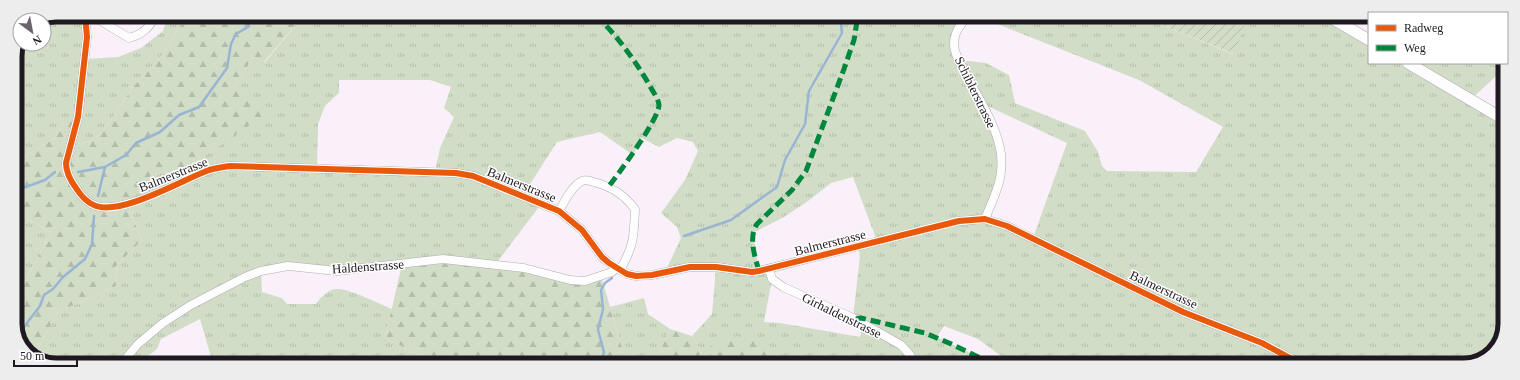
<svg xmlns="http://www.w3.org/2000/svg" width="1520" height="380" font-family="Georgia,serif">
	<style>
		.grass { fill: url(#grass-tufts); fill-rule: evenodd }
		.forest { fill: url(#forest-firs) }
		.garden { fill: url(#garden-furrows) }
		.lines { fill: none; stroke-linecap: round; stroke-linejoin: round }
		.stream { stroke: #99b5d4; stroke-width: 2.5 }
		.minor-casing { stroke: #b2abb3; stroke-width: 9 }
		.secondary-casing { stroke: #b2abb3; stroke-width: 12 }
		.minor { stroke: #fefdfe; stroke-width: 8 }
		.secondary { stroke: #fefdfe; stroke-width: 11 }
		.quiet { stroke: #00873e; stroke-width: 5; stroke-dasharray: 10 5; stroke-linecap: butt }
		.cycleway-casing { stroke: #fff; stroke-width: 8 }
		.cycleway { stroke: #e8590c; stroke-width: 6 }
		.labels { text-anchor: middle; stroke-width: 3; stroke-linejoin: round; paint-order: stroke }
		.street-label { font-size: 13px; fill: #1f1820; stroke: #fff }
		.rim { fill: none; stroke: #1f1820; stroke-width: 5 }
	</style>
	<defs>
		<pattern id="grass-tufts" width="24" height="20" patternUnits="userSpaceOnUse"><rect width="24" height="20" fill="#d1ddc7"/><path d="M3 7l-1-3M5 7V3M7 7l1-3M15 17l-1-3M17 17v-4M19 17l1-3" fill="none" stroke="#b3bdab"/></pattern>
		<pattern id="forest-firs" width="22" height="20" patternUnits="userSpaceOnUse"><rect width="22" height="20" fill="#d1ddc7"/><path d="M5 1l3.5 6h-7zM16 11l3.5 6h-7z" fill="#b3bdab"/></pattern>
		<pattern id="garden-furrows" width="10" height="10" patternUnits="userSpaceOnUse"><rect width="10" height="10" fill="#d1ddc7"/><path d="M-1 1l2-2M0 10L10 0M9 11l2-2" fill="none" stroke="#b3bdab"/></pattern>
	</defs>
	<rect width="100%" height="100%" fill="#faf0fa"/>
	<!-- grass -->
	<g class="grass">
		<path d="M56,15H85V59L118,57L141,48L163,31L168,15H190L179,27L164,53L133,87L103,132L92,141L71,145L64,123L55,138L15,163V55L20,44H44L43,20Z"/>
		<path d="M304,15L969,16L956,32L959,60L986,63L1009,75L1015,103L1085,131L1098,152L1102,166L1107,171L1196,172L1223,127L1139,80L977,16H1139L1233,54L1248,16H1328L1369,40V63H1505V68L1470,100L1505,120L1504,333L1489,356L1465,365H996L1001,356L978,339L944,326L937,337L995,365H934L926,361L924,365H898L897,356L884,362L883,365H775L773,356H712L725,365H695L701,351L692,336L712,314L716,267L665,272L681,238L677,227L661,213L685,180L698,151L693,142L677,138L659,147L642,138L633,155L600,132L557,142L523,195L542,203L495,265L443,259L337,271L288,266L261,271L262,292L282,298L287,304H316C321,297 328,289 338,289C351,289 379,304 392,309L385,338L437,364H213L200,319L161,339L157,349L138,364H47L34,356L58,312L116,286L115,267L142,240L127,205L152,174L182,171L265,114L234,88L253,57L265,62ZM339,80H430L451,87L444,108L454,117L440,148L435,172L317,168L318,124L325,106L339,93ZM981,103L1067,143L1033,238L986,219L1001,179L995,131ZM853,177L877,241L858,246L860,255L853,318L863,324L860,337L780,323L764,322L772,279L769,269L759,271L753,233L784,217L808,201L831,183Z"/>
		<path d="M21,215L51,233L15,300V217Z"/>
		<path d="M644,298L648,314L670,329L654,365H642L626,361L610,307Z"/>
	</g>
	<!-- forest -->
	<g class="forest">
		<path d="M190,15H304L264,62L253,57L234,88L266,114L182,171L152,174L127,205L142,240L115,267L116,286L58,312L34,356L25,351L15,329V300L51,233L21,215L15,217V163L55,138L64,123L78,117L71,145L92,141L103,132L133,87L164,53L179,27Z"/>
		<path d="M443,259L495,265L570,280L601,276L626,361L642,365L437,364L385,338L402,264Z"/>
		<path d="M670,329L692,336L701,351L695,365H654Z"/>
		<path d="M737,336L758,342L773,356L775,365H725L712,356L708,349L715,342Z"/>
	</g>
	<!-- garden -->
	<path class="garden" d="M1139,16H1248L1234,54Z"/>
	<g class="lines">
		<!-- stream -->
		<g class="stream">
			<path d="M78,172L105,167"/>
			<path d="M15,193L23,188L45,180L55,172"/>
			<path d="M98,196L105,167L126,155L136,143L160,132L179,115L199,107L227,68L231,44L236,34L248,27L252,15"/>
			<path d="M684,236L731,220L777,187L785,160L805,124L809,91L842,33L840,15"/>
			<path d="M19,337L23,328L40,306L44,295L53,289L63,277L85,259L92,244L94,216"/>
			<path d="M601,364L604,352L598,330L603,309L601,290L605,283L612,278"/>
		</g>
		<!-- minor casing -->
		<g class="minor-casing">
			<g id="minor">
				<path d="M85,15L87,37L78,117L66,163C66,173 70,180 76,188C81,196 87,203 96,206C123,215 182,180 209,170C216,168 223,167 230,166L456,173L473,176L559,211L582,230L602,257L609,263L627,274L636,276L652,275L690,267H716L752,272L759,271L959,221L985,219L1007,226L1183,312L1262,343L1303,365"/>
				<path d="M91,15L129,38C141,35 151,27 155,15"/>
				<path d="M969,16C961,22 954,33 954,44C954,54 962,67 967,76C980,101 997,126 1001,154C1004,180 994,196 985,219"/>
				<path d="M559,211C565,201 571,187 582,181C586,179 590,181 594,182C612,187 623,194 635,209C634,236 634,246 620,270"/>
				<path d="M769,269L772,279L783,287L853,318L901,345L910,355L915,365"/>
				<path d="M121,364L138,344L163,323L191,305L245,277L261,271L288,266L337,271L443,259L524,268L570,280L585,281L612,272L616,268"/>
			</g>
		</g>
		<!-- secondary casing -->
		<g class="secondary-casing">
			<g id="secondary">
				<path d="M1328,16L1369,40"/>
				<path d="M1408,63L1505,120"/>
			</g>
		</g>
		<!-- minor -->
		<use href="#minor" class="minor"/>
		<!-- secondary -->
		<use href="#secondary" class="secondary"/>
		<!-- quiet -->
		<g class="quiet">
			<path d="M596,15C617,36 635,60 650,86C653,92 658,98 659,105C659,119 619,173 609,186"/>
			<path d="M759,271C755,257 748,237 757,224L792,190L806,171L844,69L854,40L858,15"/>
			<path d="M856,319L861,318L925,333L949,343L995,365"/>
		</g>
		<!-- cycleway casing -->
		<g class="cycleway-casing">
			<path id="cycleway" d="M85,15L87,37L78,117L66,163C66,173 70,180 76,188C81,196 87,203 96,206C123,215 182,180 209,170C216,168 223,167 230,166L456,173L473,176L559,211L582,230L602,257L609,263L627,274L636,276L652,275L690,267H716L752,272L759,271L959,221L985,219L1007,226L1183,312L1262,343L1303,365"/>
		</g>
		<!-- cycleway -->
		<use href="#cycleway" class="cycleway"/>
	</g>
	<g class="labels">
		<!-- street labels -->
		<g class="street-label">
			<text transform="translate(976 92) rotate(64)" y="5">Schiblerstrasse</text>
			<text transform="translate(173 174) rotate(-22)" y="5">Balmerstrasse</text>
			<text transform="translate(522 184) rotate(22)" y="5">Balmerstrasse</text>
			<text transform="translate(830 242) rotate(-14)" y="5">Balmerstrasse</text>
			<text transform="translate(368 266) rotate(-4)" y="5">Haldenstrasse</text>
			<text transform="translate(1164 289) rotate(25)" y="5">Balmerstrasse</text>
			<text transform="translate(842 315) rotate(26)" y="5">Girhaldenstrasse</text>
		</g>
	</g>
	<!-- crop -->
	<path d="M0 0H1520V380H0ZM56 22H1464A34 34 0 0 1 1498 56V324A34 34 0 0 1 1464 358H56A34 34 0 0 1 22 324V56A34 34 0 0 1 56 22Z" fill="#ededed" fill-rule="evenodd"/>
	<path class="rim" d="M56 22H1464A34 34 0 0 1 1498 56V324A34 34 0 0 1 1464 358H56A34 34 0 0 1 22 324V56A34 34 0 0 1 56 22Z"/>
	<!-- legend -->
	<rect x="1368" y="12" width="140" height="52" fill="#ffffff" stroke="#a5a3a6"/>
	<rect x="1376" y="25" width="20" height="6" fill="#e8590c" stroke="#a5a3a6"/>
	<text x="1404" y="32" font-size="12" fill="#1f1820">Radweg</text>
	<rect x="1376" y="45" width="20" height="6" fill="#00873e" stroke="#a5a3a6"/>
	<text x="1404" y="52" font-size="12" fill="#1f1820">Weg</text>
	<!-- north arrow -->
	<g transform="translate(32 32) rotate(148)"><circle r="19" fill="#ffffff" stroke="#a5a3a6"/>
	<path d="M0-3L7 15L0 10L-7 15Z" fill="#6c646c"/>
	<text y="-6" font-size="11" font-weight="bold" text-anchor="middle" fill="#1f1820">N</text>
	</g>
	<!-- scale -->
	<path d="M14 360v6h63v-6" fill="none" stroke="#1f1820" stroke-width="2"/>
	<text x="20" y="360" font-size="12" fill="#1f1820" stroke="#ffffff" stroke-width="3" paint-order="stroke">50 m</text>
</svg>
